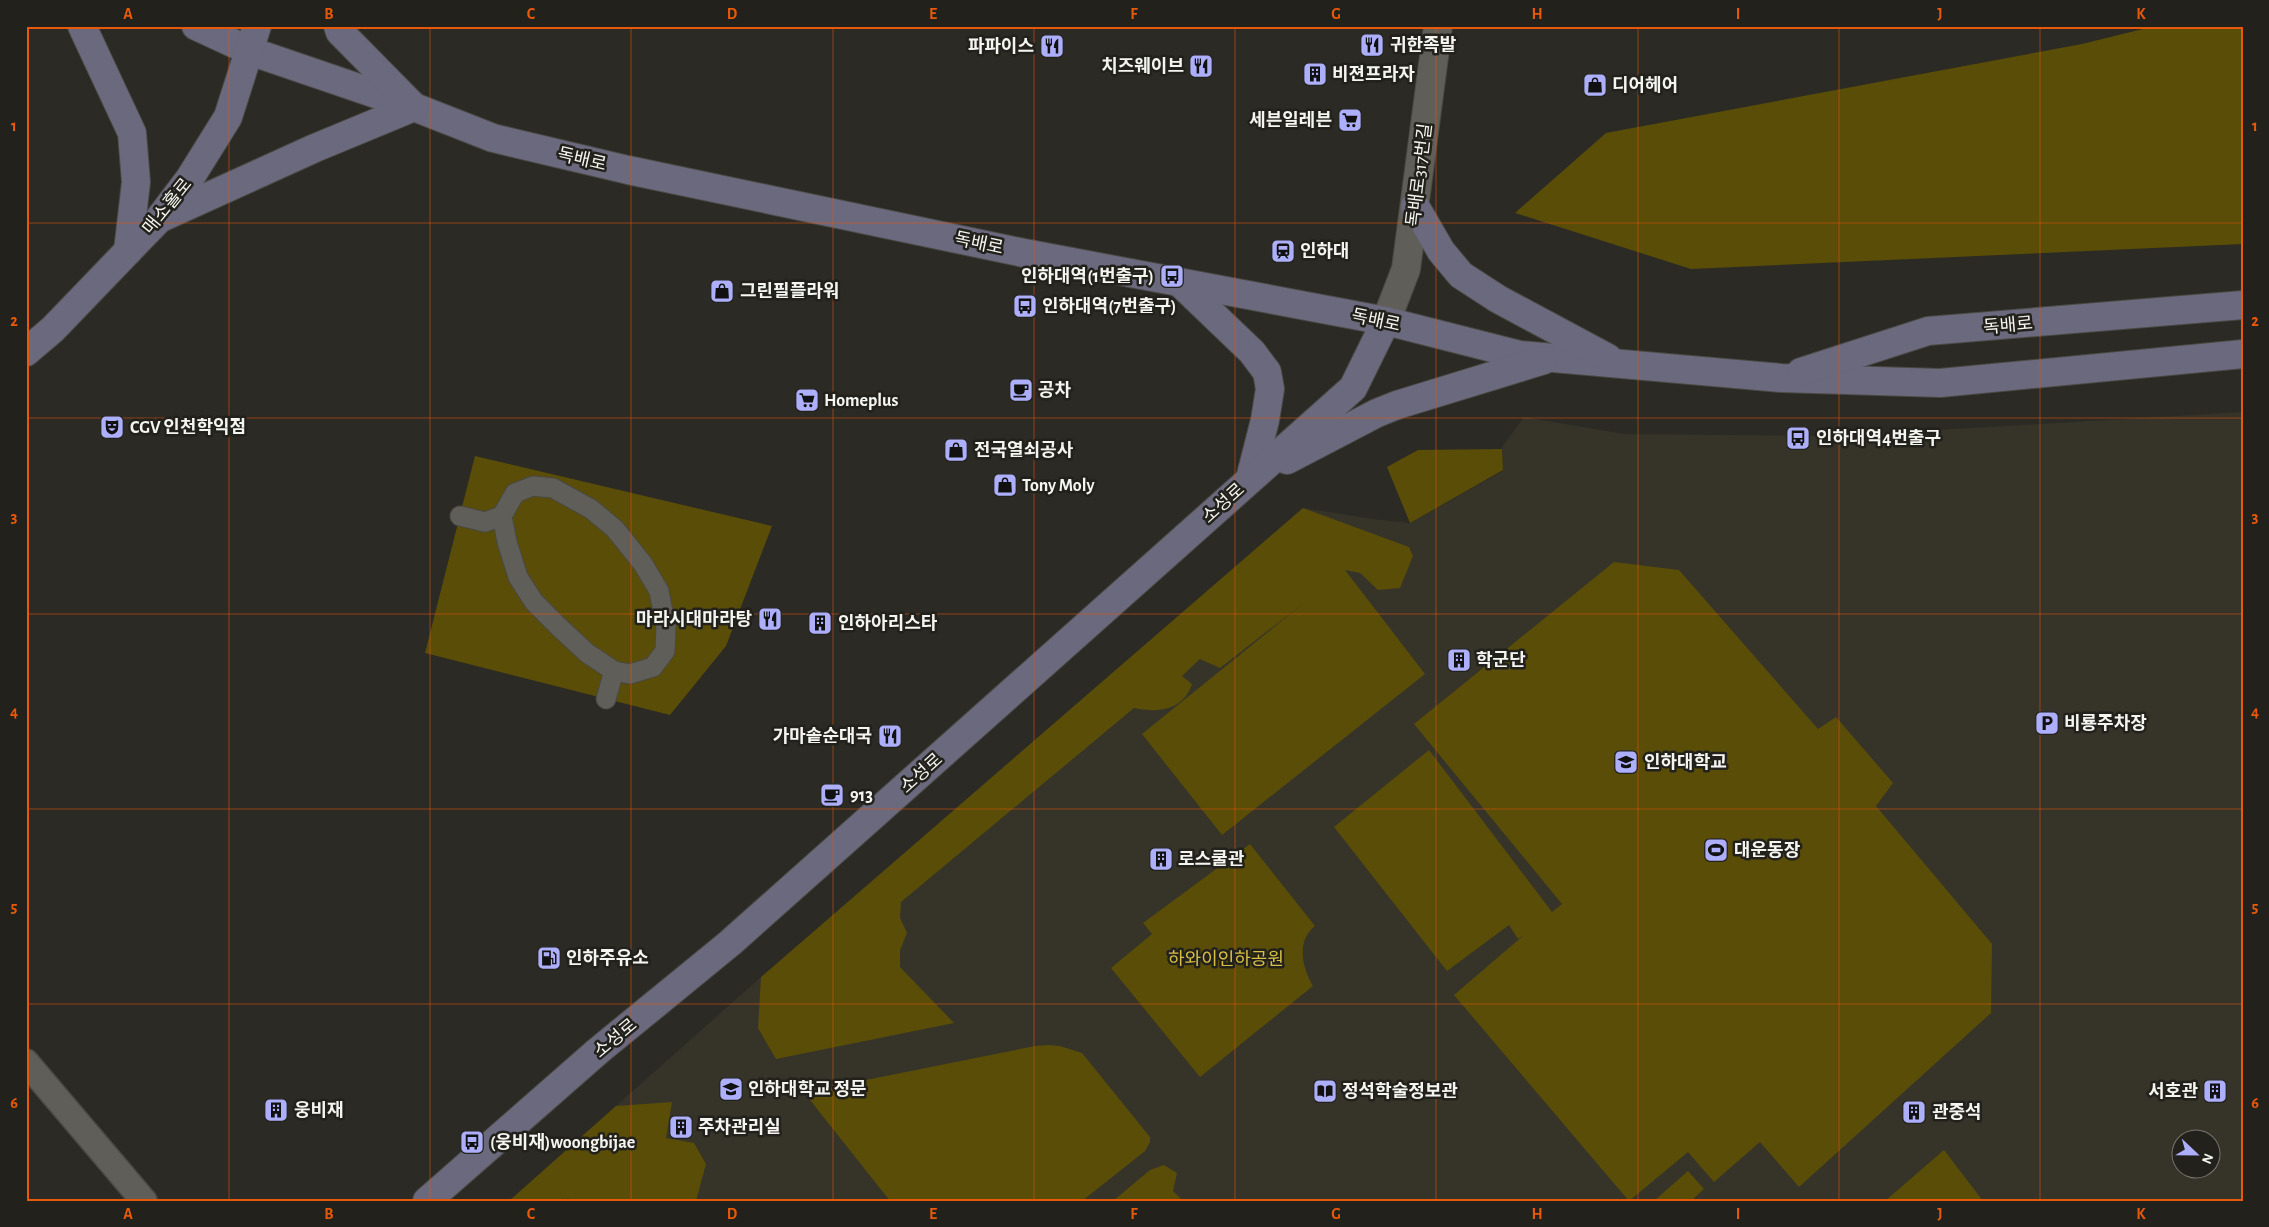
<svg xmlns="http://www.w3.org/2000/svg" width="2269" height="1227" font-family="'Alegreya Sans','Noto Sans KR',sans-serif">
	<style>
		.built { fill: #363429; fill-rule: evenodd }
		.green { fill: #594d07 }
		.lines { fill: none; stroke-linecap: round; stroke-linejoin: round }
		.pedestrian-casing { stroke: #4a4944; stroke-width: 21 }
		.minor-casing { stroke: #4a4944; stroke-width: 28 }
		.tertiary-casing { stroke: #4a4944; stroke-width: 30 }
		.secondary-casing { stroke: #4a4944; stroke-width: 30 }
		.pedestrian { stroke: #5f5e58; stroke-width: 19 }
		.minor { stroke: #5f5e58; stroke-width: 25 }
		.tertiary { stroke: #5f5e58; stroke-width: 28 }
		.secondary { stroke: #6a697d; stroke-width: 28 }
		.grid { fill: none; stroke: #e8590c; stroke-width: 1; stroke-opacity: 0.55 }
		.labels { text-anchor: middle; stroke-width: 5; stroke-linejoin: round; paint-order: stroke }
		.poi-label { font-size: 18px; font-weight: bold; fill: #f4f4f0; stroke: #22211c; text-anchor: start }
		.street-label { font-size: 18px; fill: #f4f4f0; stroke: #22211c }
		.park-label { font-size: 18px; fill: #d7bf45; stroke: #22211c }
		.neatline { fill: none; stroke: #e8590c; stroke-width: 2 }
		.grid-label { font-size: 16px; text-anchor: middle; font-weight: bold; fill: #e8590c }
	</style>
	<rect width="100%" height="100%" fill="#2b2a25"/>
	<!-- built -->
	<path class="built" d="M2243,412V1201H509L761,977L1303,508L1373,519L1410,523L1503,471L1502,447L1524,417L1624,434L1834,436ZM2182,1140H2212V1170H2182Z"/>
	<!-- green -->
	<g class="green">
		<path d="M2155,26H2243V244L1691,269L1515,213L1606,133L2082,44Z"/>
		<path d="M1502,449L1503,470L1410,523L1387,467L1418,450Z"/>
		<path d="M475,456L772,526L726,646L670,715L425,653Z"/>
		<path d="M1303,508L1409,547L1413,556L1400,588L1378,590L1360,573L1345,570L1425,674L1222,835L1142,734L1305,602L1220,668L1200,659L1182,676L1192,684C1183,711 1158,713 1134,708L901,902L900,918L907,933L900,950V967L954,1023L776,1059L758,1028L761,977Z"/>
		<path d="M1614,562L1679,570L1818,729L1836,717L1893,783L1876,806L1992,944L1991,1013L1799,1187L1760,1142L1714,1182L1688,1152L1629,1201L1454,995L1524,935L1518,939L1509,925L1447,971L1334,827L1429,750L1552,912L1562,904L1414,724Z"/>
		<path d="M1250,844L1315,926C1296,941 1302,967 1313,986L1200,1077L1111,968L1152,934L1143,923Z"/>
		<path d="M1049,1045L1060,1046L1082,1053L1150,1137V1142L1145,1151L1082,1201H890L810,1100L815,1091L821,1089L1035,1046Z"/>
		<path d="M672,1102L666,1138L694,1143L706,1164L696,1201H570L568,1198L564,1201H509L616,1106Z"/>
		<path d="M1944,1150L1983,1201H1885Z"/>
		<path d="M1164,1165L1177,1173L1173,1191L1183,1201H1113L1150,1170Z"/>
		<path d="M1688,1171L1704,1189L1691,1201H1654Z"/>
	</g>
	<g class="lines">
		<!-- pedestrian casing -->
		<g class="pedestrian-casing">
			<g id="pedestrian">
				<path d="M533,486L553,488L591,509L615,529L643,564L659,591L666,627L665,651L653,667L630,674L614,671L587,653L559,627L534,602L518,577L507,542L502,516L515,493Z"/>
				<path d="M460,516L485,522L502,516"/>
				<path d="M606,699L614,671"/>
			</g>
		</g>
		<!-- minor casing -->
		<g class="minor-casing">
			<path id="minor" d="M26,1062L144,1201"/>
		</g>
		<!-- tertiary casing -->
		<g class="tertiary-casing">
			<path id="tertiary" d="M1386,321L1406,269L1438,26"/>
		</g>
		<!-- secondary casing -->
		<g class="secondary-casing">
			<g id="secondary">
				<path d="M82,26L132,133L136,182L128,251"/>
				<path d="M196,26L250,51L414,107L493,138L628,170L1024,253L1386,321L1520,355L1781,378L1940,383L2243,354"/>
				<path d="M1415,206L1441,251L1461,275L1498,299L1608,358"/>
				<path d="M163,217L315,148L414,107L340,32L338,26"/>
				<path d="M1179,282L1252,352L1267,372L1270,389L1265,420L1250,479"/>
				<path d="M26,352L53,329L128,251L159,219L190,178L228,117L257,26"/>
				<path d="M1801,372L1928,331L2243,305"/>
				<path d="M1287,460L1377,413L1397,405L1544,360"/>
				<path d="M427,1201L598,1051L730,943L1353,388L1386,321"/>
			</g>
		</g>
		<!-- pedestrian -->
		<use href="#pedestrian" class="pedestrian"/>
		<!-- minor -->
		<use href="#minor" class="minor"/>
		<!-- tertiary -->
		<use href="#tertiary" class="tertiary"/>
		<!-- secondary -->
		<use href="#secondary" class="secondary"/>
	</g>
	<!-- grid -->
	<path class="grid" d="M229,26V1201M430,26V1201M631,26V1201M833,26V1201M1034,26V1201M1235,26V1201M1436,26V1201M1638,26V1201M1839,26V1201M2040,26V1201M26,223H2243M26,418H2243M26,614H2243M26,809H2243M26,1004H2243"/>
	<!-- icons -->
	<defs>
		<g id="restaurant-square" transform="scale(1.25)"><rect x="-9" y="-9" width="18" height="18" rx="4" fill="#adaffb" stroke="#22211c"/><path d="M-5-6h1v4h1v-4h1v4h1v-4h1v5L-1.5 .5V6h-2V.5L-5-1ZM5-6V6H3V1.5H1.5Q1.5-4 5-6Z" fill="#111"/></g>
		<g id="building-square" transform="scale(1.25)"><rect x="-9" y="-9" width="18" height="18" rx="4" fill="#adaffb" stroke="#22211c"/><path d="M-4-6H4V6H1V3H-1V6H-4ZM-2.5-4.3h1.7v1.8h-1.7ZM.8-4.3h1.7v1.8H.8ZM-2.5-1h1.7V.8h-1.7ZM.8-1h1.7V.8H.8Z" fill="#111"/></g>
		<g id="shop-square" transform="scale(1.25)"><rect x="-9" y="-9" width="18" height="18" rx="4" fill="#adaffb" stroke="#22211c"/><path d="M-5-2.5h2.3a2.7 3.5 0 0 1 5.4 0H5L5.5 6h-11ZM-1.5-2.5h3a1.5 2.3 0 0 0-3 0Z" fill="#111"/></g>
		<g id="supermarket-square" transform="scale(1.25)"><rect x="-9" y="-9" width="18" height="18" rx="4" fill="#adaffb" stroke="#22211c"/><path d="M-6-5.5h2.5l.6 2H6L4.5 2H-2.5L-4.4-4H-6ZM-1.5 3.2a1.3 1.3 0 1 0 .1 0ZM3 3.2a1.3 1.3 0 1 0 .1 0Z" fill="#111"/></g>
		<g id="station-square" transform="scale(1.25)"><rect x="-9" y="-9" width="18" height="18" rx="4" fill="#adaffb" stroke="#22211c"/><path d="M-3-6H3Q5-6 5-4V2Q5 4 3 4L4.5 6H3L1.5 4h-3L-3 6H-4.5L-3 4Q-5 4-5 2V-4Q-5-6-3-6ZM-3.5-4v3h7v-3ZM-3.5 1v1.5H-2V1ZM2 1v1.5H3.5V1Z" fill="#111"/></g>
		<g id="bus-square" transform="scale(1.25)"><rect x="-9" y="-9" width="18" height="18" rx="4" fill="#adaffb" stroke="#22211c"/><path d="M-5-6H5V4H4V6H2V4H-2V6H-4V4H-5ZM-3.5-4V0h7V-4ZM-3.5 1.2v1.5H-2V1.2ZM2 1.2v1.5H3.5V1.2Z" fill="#111"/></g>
		<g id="cafe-square" transform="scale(1.25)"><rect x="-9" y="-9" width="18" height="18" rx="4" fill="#adaffb" stroke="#22211c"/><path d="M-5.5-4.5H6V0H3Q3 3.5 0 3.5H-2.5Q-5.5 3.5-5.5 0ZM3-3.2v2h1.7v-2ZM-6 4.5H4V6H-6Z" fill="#111"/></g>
		<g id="theatre-square" transform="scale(1.25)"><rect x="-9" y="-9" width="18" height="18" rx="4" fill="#adaffb" stroke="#22211c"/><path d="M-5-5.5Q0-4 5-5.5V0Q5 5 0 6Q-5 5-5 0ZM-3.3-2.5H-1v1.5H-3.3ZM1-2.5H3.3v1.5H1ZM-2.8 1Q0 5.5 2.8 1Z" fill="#111"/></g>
		<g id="parking-square" transform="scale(1.25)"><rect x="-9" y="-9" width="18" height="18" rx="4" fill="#adaffb" stroke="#22211c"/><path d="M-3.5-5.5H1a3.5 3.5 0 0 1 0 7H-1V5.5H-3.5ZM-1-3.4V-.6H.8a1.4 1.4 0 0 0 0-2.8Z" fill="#111"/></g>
		<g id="university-square" transform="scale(1.25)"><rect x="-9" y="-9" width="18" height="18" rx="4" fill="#adaffb" stroke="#22211c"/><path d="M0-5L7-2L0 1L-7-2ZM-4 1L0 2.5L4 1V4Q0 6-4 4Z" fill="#111"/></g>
		<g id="stadium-square" transform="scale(1.25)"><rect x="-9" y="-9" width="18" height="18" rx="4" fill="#adaffb" stroke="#22211c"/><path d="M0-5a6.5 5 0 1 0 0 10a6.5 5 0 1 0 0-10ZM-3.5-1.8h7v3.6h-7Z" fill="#111"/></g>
		<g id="fuel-square" transform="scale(1.25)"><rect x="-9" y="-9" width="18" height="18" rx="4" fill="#adaffb" stroke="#22211c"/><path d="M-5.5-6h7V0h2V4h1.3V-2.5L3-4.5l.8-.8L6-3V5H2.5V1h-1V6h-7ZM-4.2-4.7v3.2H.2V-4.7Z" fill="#111"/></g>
		<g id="library-square" transform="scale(1.25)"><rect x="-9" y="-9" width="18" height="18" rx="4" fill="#adaffb" stroke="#22211c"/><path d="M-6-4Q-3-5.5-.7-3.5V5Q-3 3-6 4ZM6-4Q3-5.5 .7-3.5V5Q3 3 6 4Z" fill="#111"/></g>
	</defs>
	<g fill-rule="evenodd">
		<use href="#restaurant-square" x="1372" y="45"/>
		<use href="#restaurant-square" x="1052" y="46"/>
		<use href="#restaurant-square" x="1201" y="66"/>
		<use href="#building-square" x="1315" y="74"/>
		<use href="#shop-square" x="1595" y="85"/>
		<use href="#supermarket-square" x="1350" y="120"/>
		<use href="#station-square" x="1283" y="251"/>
		<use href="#bus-square" x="1172" y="276"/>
		<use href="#shop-square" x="722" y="291"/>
		<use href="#bus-square" x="1025" y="306"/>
		<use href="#cafe-square" x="1021" y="390"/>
		<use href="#supermarket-square" x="807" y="400"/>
		<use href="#theatre-square" x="112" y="427"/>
		<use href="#bus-square" x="1798" y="438"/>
		<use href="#shop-square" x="956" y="450"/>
		<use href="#shop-square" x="1005" y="485"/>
		<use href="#restaurant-square" x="770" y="619"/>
		<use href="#building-square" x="820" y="623"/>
		<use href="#building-square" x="1459" y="660"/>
		<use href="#parking-square" x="2047" y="723"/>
		<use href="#restaurant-square" x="890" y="736"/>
		<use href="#university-square" x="1626" y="762"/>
		<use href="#cafe-square" x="832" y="795"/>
		<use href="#stadium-square" x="1716" y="850"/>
		<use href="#building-square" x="1161" y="859"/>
		<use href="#fuel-square" x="549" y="958"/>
		<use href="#university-square" x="731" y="1089"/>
		<use href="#library-square" x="1325" y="1091"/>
		<use href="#building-square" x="2215" y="1091"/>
		<use href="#building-square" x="276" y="1110"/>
		<use href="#building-square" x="1914" y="1112"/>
		<use href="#building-square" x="681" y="1127"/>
		<use href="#bus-square" x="472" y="1142"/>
	</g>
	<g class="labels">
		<!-- poi labels -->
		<g class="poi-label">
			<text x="1390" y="51">귀한족발</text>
			<text x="1034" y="52" text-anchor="end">파파이스</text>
			<text x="1184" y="72" text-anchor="end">치즈웨이브</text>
			<text x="1332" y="80">비젼프라자</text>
			<text x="1612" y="91">디어헤어</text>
			<text x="1332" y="126" text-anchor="end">세븐일레븐</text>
			<text x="1300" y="257">인하대</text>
			<text x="1154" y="282" text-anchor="end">인하대역(1번출구)</text>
			<text x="740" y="297">그린필플라워</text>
			<text x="1042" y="312">인하대역(7번출구)</text>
			<text x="1038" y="396">공차</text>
			<text x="824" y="406">Homeplus</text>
			<text x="130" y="433">CGV 인천학익점</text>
			<text x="1816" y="444">인하대역4번출구</text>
			<text x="974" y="456">전국열쇠공사</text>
			<text x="1022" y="491">Tony Moly</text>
			<text x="752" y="625" text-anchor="end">마라시대마라탕</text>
			<text x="838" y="629">인하아리스타</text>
			<text x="1476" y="666">학군단</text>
			<text x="2064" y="729">비룡주차장</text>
			<text x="872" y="742" text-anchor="end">가마솥순대국</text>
			<text x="1644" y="768">인하대학교</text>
			<text x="850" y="801">913</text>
			<text x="1734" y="856">대운동장</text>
			<text x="1178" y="865">로스쿨관</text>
			<text x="566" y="964">인하주유소</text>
			<text x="748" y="1095">인하대학교 정문</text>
			<text x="1342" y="1097">정석학술정보관</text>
			<text x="2198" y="1097" text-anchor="end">서호관</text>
			<text x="294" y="1116">웅비재</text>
			<text x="1932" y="1118">관중석</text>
			<text x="698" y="1133">주차관리실</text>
			<text x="490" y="1148">(웅비재)woongbijae</text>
		</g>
		<!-- street labels -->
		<g class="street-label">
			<text transform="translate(582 159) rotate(13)" y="6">독배로</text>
			<text transform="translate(1419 175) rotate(-83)" y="6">독배로317번길</text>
			<text transform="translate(167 206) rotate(-51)" y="6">매소홀로</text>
			<text transform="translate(979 243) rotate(12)" y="6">독배로</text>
			<text transform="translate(1376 320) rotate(12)" y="6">독배로</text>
			<text transform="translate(2008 325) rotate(-5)" y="6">독배로</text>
			<text transform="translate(1223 503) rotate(-42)" y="6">소성로</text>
			<text transform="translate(921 773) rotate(-42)" y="6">소성로</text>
			<text transform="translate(615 1038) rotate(-40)" y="6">소성로</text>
		</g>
		<!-- park labels -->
		<g class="park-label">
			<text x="1226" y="965">하와이인하공원</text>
		</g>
	</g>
	<!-- border -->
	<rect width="2269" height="1227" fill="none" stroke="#22211c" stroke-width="55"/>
	<!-- north arrow -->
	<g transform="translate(2196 1154) rotate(112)"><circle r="24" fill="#22211c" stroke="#767571"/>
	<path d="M0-4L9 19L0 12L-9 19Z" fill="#adaffb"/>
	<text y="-8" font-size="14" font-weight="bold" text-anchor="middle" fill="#f4f4f0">N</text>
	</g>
	<rect x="28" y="28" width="2214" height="1172" class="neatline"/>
	<g class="grid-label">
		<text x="128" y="19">A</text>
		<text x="329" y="19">B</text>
		<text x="531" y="19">C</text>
		<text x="732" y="19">D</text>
		<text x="933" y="19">E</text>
		<text x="1134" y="19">F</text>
		<text x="1336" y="19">G</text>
		<text x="1537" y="19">H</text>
		<text x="1738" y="19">I</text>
		<text x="1940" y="19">J</text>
		<text x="2141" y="19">K</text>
		<text x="14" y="131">1</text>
		<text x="2255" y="131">1</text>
		<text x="14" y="326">2</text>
		<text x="2255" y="326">2</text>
		<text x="14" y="522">3</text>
		<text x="2255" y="522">3</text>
		<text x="14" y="717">4</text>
		<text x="2255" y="717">4</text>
		<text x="14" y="912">5</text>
		<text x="2255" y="912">5</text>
		<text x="14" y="1108">6</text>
		<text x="2255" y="1108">6</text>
		<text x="128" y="1219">A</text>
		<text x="329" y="1219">B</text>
		<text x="531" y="1219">C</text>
		<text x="732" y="1219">D</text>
		<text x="933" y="1219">E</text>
		<text x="1134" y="1219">F</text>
		<text x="1336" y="1219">G</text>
		<text x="1537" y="1219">H</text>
		<text x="1738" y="1219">I</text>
		<text x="1940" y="1219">J</text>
		<text x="2141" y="1219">K</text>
	</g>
</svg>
